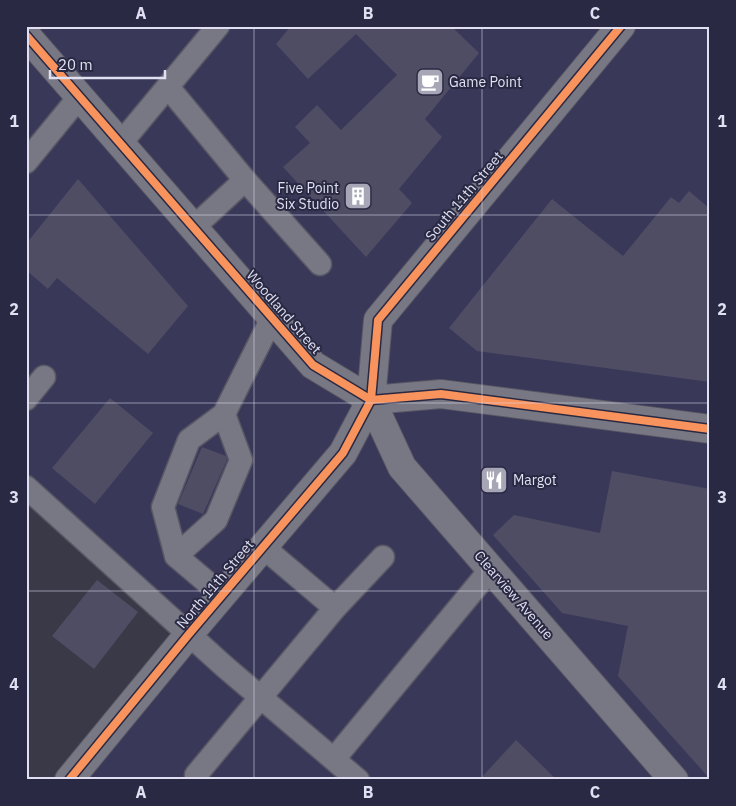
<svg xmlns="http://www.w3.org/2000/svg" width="736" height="806" font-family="'IBM Plex Sans',sans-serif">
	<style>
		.built { fill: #393858 }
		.building { fill: #4f4d64 }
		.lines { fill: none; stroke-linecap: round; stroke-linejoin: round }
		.service-casing { stroke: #585765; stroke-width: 25 }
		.minor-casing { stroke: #585765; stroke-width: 30 }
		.tertiary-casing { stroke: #585765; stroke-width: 30 }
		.service { stroke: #787884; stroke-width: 22 }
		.minor { stroke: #787884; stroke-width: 28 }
		.tertiary { stroke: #787884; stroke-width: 28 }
		.cycleway-casing { stroke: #2a2943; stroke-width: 11 }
		.cycleway { stroke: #f8935d; stroke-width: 8 }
		.grid { fill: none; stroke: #e0e0f2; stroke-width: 1; stroke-opacity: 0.55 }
		.labels { text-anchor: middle; stroke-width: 4; stroke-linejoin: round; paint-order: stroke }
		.poi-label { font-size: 14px; fill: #e0e0f2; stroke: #2a2943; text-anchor: start }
		.street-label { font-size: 14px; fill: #e0e0f2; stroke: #2a2943 }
		.neatline { fill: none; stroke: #e0e0f2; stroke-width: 2 }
		.grid-label { font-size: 16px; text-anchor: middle; font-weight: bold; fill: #e0e0f2 }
	</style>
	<rect width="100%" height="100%" fill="#3a3948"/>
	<!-- built -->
	<path class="built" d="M26,26H710V780H69L189,633L26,487Z"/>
	<!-- building -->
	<g class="building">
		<path d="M291,26H451L479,53L425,119L442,137L399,189L412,203L366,257L283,167L310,143L295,127L317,105L341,130L397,75L356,34L308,79L276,44Z"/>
		<path d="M78,179L188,306L148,354L57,278L48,289L26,270V244Z"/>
		<path d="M689,191L710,209V382L477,351L449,328L552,199L623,256L671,197L679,203Z"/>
		<path d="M110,398L153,433L95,504L52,468Z"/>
		<path d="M202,447L226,456L227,460L203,514L178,504Z"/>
		<path d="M612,471L710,489V779L618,676L628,626L562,613L493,535L514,515L600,533Z"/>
		<path d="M97,580L138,612L94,669L52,636Z"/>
		<path d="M516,740L557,780H479Z"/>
	</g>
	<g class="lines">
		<!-- service casing -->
		<g class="service-casing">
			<g id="service">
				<path d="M168,87L245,180"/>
				<path d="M121,143L218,26"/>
				<path d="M26,162L80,96"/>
				<path d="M194,227L245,180L320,264"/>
				<path d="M26,399L44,377"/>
				<path d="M26,487L225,667L358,780"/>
				<path d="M263,547L335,608"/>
				<path d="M176,556L216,520L241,460L224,414"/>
				<path d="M222,595L176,556L163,507L189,440L224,414L272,318"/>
				<path d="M334,759L491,569"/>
				<path d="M196,775L335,608L383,557"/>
			</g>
		</g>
		<!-- minor casing -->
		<g class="minor-casing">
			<path id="minor" d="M621,26L378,320L371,400L402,467L674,780"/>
		</g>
		<!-- tertiary casing -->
		<g class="tertiary-casing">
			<g id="tertiary">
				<path d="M26,35L313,365L371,400L441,394L710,429"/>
				<path d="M69,780L189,634L343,453L371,400"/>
			</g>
		</g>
		<!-- service -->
		<use href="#service" class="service"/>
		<!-- minor -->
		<use href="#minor" class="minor"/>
		<!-- tertiary -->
		<use href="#tertiary" class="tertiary"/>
		<!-- cycleway casing -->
		<g class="cycleway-casing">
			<g id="cycleway">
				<path d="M26,35L313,365L371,400L441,394L710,429"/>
				<path d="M69,780L189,634L343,453L371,400L378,320L621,26"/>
			</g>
		</g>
		<!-- cycleway -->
		<use href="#cycleway" class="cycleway"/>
	</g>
	<!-- grid -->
	<path class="grid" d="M254,26V780M482,26V780M26,215H710M26,403H710M26,591H710"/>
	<!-- icons -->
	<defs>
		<g id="cafe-square" transform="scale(1.4375)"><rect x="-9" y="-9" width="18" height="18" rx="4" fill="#a6a6b6" stroke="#2a2943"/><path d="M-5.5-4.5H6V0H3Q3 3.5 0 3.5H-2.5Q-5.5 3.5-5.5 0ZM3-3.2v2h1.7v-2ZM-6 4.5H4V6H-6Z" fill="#fff"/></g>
		<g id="building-square" transform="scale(1.4375)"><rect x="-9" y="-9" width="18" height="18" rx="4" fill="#a6a6b6" stroke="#2a2943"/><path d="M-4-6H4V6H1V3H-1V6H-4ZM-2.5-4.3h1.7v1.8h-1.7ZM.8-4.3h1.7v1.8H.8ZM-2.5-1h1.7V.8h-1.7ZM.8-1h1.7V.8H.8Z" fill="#fff"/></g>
		<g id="restaurant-square" transform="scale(1.4375)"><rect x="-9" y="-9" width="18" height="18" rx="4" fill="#a6a6b6" stroke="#2a2943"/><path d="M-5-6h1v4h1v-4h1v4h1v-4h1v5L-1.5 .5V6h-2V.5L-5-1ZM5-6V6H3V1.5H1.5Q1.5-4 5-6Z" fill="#fff"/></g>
	</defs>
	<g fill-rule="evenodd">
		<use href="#cafe-square" x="430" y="82"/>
		<use href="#building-square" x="358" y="196"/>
		<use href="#restaurant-square" x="494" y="480"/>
	</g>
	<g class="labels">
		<!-- poi labels -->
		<g class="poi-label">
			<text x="449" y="87">Game Point</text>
			<text x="339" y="193" text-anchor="end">Five Point<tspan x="339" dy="16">Six Studio</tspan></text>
			<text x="513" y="485">Margot</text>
		</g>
		<!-- street labels -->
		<g class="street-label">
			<text transform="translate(464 196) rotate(-50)" y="5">South 11th Street</text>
			<text transform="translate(284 312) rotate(49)" y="5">Woodland Street</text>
			<text transform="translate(215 584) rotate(-50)" y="5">North 11th Street</text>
			<text transform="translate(514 595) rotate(49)" y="5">Clearview Avenue</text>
		</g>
	</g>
	<!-- border -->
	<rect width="736" height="806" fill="none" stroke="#2a2943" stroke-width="55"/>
	<!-- scale -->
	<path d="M50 70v8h115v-8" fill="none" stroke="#e0e0f2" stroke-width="2.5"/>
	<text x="58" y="70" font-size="15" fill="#e0e0f2" stroke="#2a2943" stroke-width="4" paint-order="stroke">20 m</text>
	<rect x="28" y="28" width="680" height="750" class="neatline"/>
	<g class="grid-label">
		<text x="141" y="19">A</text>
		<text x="368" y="19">B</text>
		<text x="595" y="19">C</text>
		<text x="14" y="127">1</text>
		<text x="722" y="127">1</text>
		<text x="14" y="315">2</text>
		<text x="722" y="315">2</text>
		<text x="14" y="503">3</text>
		<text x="722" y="503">3</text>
		<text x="14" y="690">4</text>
		<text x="722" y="690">4</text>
		<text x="141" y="798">A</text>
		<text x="368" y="798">B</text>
		<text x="595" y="798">C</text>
	</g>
</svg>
